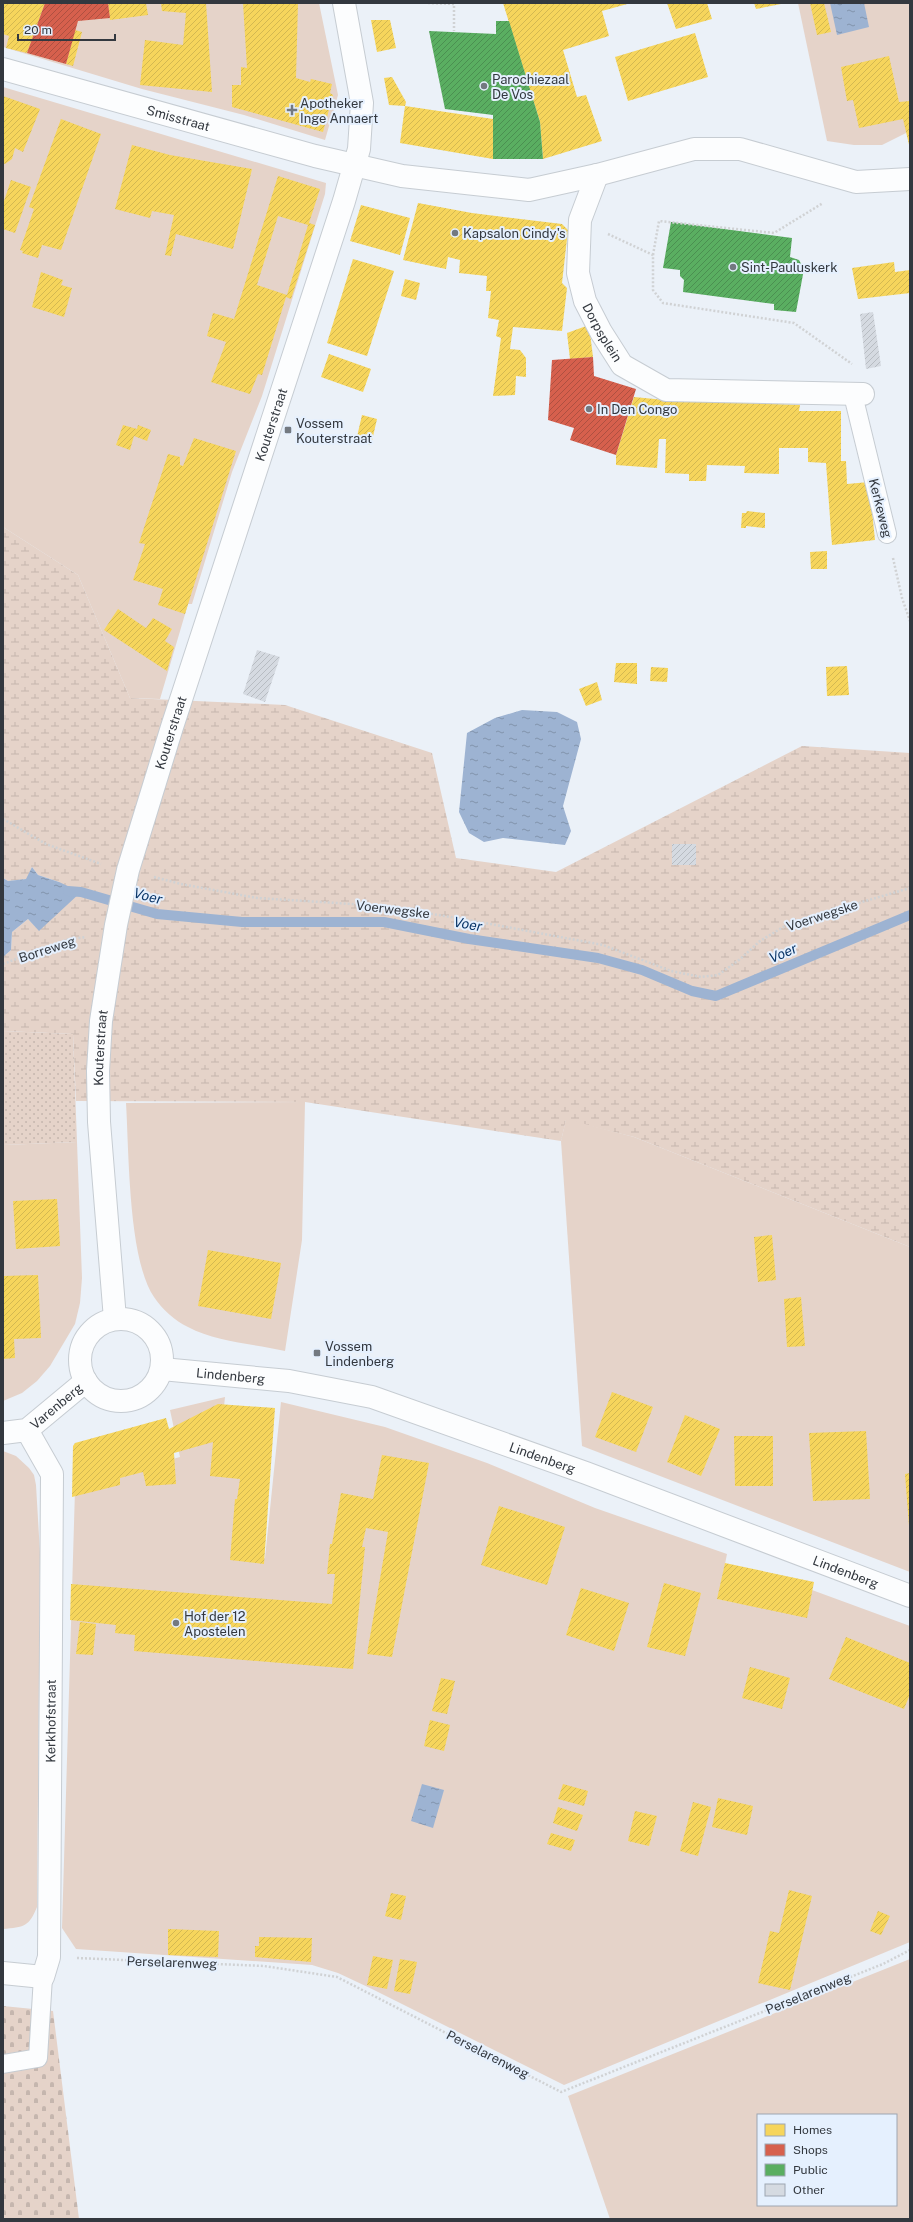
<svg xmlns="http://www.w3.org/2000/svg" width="913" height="2222" font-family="'Public Sans',sans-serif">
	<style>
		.grass { fill: url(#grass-dots) }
		.wetland { fill: url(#wetland-marsh) }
		.cemetery { fill: url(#cemetery-stones) }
		.garden { fill: #e5d3c9; fill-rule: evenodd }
		.water { fill: url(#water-ripples) }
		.homes { fill: url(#homes-hatch); fill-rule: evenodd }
		.shops { fill: url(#shops-hatch) }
		.public { fill: url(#public-hatch) }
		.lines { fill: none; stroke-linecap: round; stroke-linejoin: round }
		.stream { stroke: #9db3d2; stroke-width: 10 }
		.building { fill: url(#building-hatch) }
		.service-casing { stroke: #c6ccd2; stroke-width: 20 }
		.minor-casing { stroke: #c6ccd2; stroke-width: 24 }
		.tertiary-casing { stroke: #c6ccd2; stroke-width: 24 }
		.path { stroke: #d0d2d4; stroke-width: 2.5; stroke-dasharray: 2 2; stroke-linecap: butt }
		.service { stroke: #fcfdfe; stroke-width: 18 }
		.minor { stroke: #fcfdfe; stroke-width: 22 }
		.tertiary { stroke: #fcfdfe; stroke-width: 22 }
		.poi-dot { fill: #737980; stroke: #e5f0fe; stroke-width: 1.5 }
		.labels { text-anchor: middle; stroke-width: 4; stroke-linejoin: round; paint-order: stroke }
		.poi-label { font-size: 13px; fill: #33383f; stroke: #e5f0fe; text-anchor: start }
		.street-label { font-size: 13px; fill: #33383f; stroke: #e5f0fe }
		.water-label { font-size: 14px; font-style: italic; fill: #0b3668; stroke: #e5f0fe }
	</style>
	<defs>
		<pattern id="grass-dots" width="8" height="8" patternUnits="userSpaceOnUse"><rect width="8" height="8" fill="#e5d3c9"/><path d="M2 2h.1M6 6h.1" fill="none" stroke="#c5b6ae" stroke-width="1.8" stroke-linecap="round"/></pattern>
		<pattern id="wetland-marsh" width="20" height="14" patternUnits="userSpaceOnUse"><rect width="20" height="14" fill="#e5d3c9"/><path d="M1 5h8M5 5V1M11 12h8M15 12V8" fill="none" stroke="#c5b6ae"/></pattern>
		<pattern id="cemetery-stones" width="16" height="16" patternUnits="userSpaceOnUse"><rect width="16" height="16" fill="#e5d3c9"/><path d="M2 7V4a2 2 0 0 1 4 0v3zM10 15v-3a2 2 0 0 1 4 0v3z" fill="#c5b6ae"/></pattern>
		<pattern id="water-ripples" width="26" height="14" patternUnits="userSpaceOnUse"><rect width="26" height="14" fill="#9db3d2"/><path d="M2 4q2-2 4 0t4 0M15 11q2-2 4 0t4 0" fill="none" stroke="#8193ac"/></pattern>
		<pattern id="homes-hatch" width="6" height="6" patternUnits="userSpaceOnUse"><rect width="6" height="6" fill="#f6d55c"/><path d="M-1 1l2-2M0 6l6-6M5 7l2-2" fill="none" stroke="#d3b851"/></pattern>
		<pattern id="shops-hatch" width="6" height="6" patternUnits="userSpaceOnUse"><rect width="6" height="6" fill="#d6604d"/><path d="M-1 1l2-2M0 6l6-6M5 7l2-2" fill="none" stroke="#ae5041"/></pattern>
		<pattern id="public-hatch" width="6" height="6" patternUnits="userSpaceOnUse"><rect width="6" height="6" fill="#5aae61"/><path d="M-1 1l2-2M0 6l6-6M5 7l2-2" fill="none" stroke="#4b8f51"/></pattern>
		<pattern id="building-hatch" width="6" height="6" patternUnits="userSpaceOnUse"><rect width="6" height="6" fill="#d5dae1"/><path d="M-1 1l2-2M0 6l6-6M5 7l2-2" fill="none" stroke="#b7bcc2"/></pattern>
	</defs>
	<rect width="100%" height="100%" fill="#ebf1f8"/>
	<!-- grass -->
	<path class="grass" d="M3,1031L73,1034L77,1142L3,1145Z"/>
	<!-- wetland -->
	<path class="wetland" d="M3,527L78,575L130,698L285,705L432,753L456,858L556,872L802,746L910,753V1247L634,1137L566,1120L561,1141L305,1102L76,1101L73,1034L3,1031V957L11,950L12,932L28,919L39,930L59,882L38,875L32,867L27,879L8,881L3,878Z"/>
	<!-- cemetery -->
	<path class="cemetery" d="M3,2006L53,2011L79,2219H3Z"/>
	<!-- garden -->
	<g class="garden">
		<path d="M3,3H319L338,95L325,140L244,115L142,89L3,47Z"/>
		<path d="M798,3H910V131L882,145H854L827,141Z"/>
		<path d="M3,87L326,183L325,194L262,396L232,472L192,604H188L160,699L130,698L78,575L3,527Z"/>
		<path d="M305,1102L302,1240L285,1351C254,1344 216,1342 188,1327C175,1321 162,1309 154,1297C128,1259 129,1151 126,1103Z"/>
		<path d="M566,1119L634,1137L910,1247V1572L582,1446L561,1141Z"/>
		<path d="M77,1142L82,1278L80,1303L75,1324L50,1366L37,1381L22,1393L3,1401V1145Z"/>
		<path d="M225,1397L217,1473L242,1476L234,1556L265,1558L281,1402L385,1427L487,1463L595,1508L727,1554L718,1599L762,1608L812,1590L910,1626V1942L564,2085L372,1989L338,1973L312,1965L76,1949L62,1928L75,1490L126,1472L180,1457L170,1410Z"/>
		<path d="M3,1451L16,1456L29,1468L34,1475L36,1485L40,1553L37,1907C29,1927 24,1927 3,1929Z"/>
		<path d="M910,1959V2219H610L568,2096ZM758,2115H896V2205H758Z"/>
	</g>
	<!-- water -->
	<g class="water">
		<path d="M830,3H864L869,27L837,35Z"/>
		<path d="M522,710L557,712L577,722L581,739L563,806L571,831L565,845L503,838L484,842L469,833L459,812L467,733L495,718Z"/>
		<path d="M32,867L38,875L59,882L81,892L39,931L28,919L12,932L11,950L3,957V878L8,881L26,879Z"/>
		<path d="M422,1784L444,1790L433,1828L411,1821Z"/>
	</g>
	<!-- homes -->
	<g class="homes">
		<path d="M3,3H45L27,53L6,48L9,36L3,34Z"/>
		<path d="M108,3H146L148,15L110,20Z"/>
		<path d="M161,3H206L212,92L140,85L145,40L183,45L186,13L162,11Z"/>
		<path d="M243,3H298L296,78L310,82L311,79L332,84L330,93L333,95L323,132L232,107V85H241V67L247,68Z"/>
		<path d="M503,3H631L602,11L609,36L563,50L577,97L586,95L602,141L543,159L540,122Z"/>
		<path d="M667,3H707L712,19L676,29Z"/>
		<path d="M754,3H781V4L756,9Z"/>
		<path d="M810,3H824L831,32L817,35Z"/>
		<path d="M371,20H390L396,48L377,52Z"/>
		<path d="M75,30L82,32L73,66L66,64Z"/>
		<path d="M695,33L708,77L628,101L615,57Z"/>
		<path d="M889,56L899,102L910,101V149L903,119L859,128L853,100L847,101L841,67Z"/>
		<path d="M392,77L406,102L405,106L389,105L384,78Z"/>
		<path d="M3,96L40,109L23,152L15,148L12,159L5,164L3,163Z"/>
		<path d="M405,106L493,119V159L400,143Z"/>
		<path d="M61,119L101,134L61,250L42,245L38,258L22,253L23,251L20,250L34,209L29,207Z"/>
		<path d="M132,145L170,155L252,169L233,249L176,234L171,256L165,255L174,215L152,211L150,218L115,209Z"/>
		<path d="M278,176L320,189L309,223L315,225L291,299L286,297L262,375L258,374L250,394L211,382L226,342L207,336L213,313L234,319ZM278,216L308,225L287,295L257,285Z"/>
		<path d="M11,180L31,187L15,233L3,229V204Z"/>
		<path d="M418,203L472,213L562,224L568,230L562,283L567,288L562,331L513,327L510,349L520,350L526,358V377L516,376L515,395L493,396L501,338L496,336L499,320L488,318L491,291H486L487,276L459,273L460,260L448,257L446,269L403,260Z"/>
		<path d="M361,205L410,218L400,255L350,241Z"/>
		<path d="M353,259L394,271L367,356L327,343Z"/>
		<path d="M894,262L895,272L910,270V293L858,299L852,268Z"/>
		<path d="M41,272L63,280L61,285L72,288L64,317L32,307Z"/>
		<path d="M405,279L420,283L416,300L401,296Z"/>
		<path d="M589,325L593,357L570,359L567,333Z"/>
		<path d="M329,354L371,369L363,392L321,377Z"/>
		<path d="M634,397L665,400L800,405L799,411H841V461H846L847,484L869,482L875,540L832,545L826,463L808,462V448H779V474L744,473L745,466L707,465L706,481H689V474L665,473L666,439H659L657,468L616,465V455Z"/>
		<path d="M362,415L377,419L371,445L356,441Z"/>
		<path d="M123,425L137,429L138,425L151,430L147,441L134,436L130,450L116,445Z"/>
		<path d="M194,438L236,451L185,614L158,605L163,589L133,580L145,544L139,543L168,454L180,457V465L183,466Z"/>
		<path d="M747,511L765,513V528L746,526V528H741L742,513H746Z"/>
		<path d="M827,551V569H811L810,552Z"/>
		<path d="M118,609L146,628L153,618L172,629L165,641L174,647L167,671L104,630Z"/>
		<path d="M616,663H637V684L614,682Z"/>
		<path d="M847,666L849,695L827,696L826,667Z"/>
		<path d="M651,667L668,668L667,682L650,681Z"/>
		<path d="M597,682L602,700L586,706L579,689Z"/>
		<path d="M57,1199L60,1246L16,1249L13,1201Z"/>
		<path d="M772,1235L776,1280L758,1282L754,1237Z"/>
		<path d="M208,1250L281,1263L271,1319L198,1306Z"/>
		<path d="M38,1275L41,1338L14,1339L15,1358L3,1359V1276Z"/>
		<path d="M801,1297L805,1346L787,1347L784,1299Z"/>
		<path d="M612,1392L653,1407L636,1452L595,1437Z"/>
		<path d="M218,1404L275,1408L264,1564L230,1560L235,1499H237L240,1479L210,1476L213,1442L174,1453L176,1484L146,1486L143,1472L120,1478V1485L72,1497L73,1446L75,1443L166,1418L169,1429Z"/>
		<path d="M685,1415L720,1429L701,1476L667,1462Z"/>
		<path d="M866,1431L870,1499L813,1501L809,1433Z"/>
		<path d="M734,1436H773V1486H735Z"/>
		<path d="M382,1455L429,1463L392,1657L367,1654L388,1532L366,1528L362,1547H365L353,1669L134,1651L135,1635L115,1633L116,1625L70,1620L71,1584L332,1604L335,1574H327L330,1544H332L341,1493L373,1499Z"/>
		<path d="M910,1473V1526H909L905,1474Z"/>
		<path d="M499,1506L565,1527L547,1585L481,1565Z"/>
		<path d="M725,1563L814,1582L807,1618L717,1599Z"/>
		<path d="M664,1583L701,1593L685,1656L647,1647Z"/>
		<path d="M581,1588L629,1603L614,1651L566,1635Z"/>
		<path d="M80,1622L96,1624L93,1655L76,1654Z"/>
		<path d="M846,1637L910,1663V1694L904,1709L829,1679Z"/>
		<path d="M750,1667L790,1678L782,1709L742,1698Z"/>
		<path d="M441,1678L455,1681L447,1714L432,1711Z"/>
		<path d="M430,1720L450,1725L444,1751L424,1746Z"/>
		<path d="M563,1784L588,1791L584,1806L558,1799Z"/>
		<path d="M718,1798L753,1806L747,1835L712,1827Z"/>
		<path d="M693,1802L711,1807L698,1856L680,1851Z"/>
		<path d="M558,1807L583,1815L577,1831L553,1823Z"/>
		<path d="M635,1811L657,1816L649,1846L628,1841Z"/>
		<path d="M551,1833L575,1840L571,1851L547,1844Z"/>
		<path d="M789,1890L812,1896L790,1990L758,1983L770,1931L779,1933Z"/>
		<path d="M391,1893L406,1896L401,1920L385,1916Z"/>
		<path d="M878,1911L890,1916L881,1935L870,1931Z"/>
		<path d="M168,1929L219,1931L218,1957L168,1955Z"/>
		<path d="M259,1937L312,1938L311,1962L255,1957V1946H259Z"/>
		<path d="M373,1956L393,1960L387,1989L367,1985Z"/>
		<path d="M400,1959L417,1962L410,1994L394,1991Z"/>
	</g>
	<!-- shops -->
	<g class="shops">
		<path d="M45,3H108L110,18L78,21L66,64L27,53Z"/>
		<path d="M593,357L594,376L636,389L616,455L570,440L574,428L548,420L552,360Z"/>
	</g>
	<!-- public -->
	<g class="public">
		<path d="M496,21H509L540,122L543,159H493V115L445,109L429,31L496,34Z"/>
		<path d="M671,222L792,238L790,257L799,260L804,269L796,312L774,310V304L683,292L684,280L680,276V270L663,268Z"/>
	</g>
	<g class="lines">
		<!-- stream -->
		<path class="stream" d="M68,891L81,892L157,914L242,922H384L469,939L598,958L642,970L692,991L716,996L910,915"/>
	</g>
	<!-- building -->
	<g class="building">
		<path d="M873,312L881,366L866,369L860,314Z"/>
		<path d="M257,650L280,657L265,702L243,694Z"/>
		<rect x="672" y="844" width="24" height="21"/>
	</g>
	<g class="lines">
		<!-- service casing -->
		<g class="service-casing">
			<g id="service">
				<path d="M853,395L887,534"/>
				<path d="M3,2064L38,2058L43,1977"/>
			</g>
		</g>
		<!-- minor casing -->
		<g class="minor-casing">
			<g id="minor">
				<path id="s1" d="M3,69L315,156L402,176L529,190L597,175L694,149H740L856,182L910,179"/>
				<path id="s2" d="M597,175L580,220L578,273L585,301L601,332L622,365L666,390L863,394"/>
				<path id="s3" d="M3,1433L27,1430L86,1381"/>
				<path id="s4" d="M3,1973L43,1977L49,1957L52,1474L27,1430"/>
			</g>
		</g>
		<!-- tertiary casing -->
		<g class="tertiary-casing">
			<g id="tertiary">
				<circle cx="121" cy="1360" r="41"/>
				<path id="s5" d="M115,1319L99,1122L98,1071L101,1021L116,925L128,870L172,727L344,201L359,149L362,103L344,3"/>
				<path id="s6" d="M162,1369L289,1381L372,1397L586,1473L910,1596"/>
			</g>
		</g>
		<!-- path -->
		<g class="path">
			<path d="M428,3L454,4V31"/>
			<path d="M608,234L653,255V290L663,303L794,323L852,364"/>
			<path d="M653,255L659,221L774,233L823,203"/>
			<path d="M893,558L902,598L910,621"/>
			<path d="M3,819L46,844L101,864"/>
			<path d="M154,877L181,884L257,898L383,906L469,920L603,945L671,971L701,977L718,975L739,960L760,941L790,923L910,888"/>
			<path d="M3,964L69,939L86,937"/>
			<path d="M77,1958L264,1966L337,1977L561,2092L883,1964L910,1950"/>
		</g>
		<!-- service -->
		<use href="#service" class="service"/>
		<!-- minor -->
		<use href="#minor" class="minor"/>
		<!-- tertiary -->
		<use href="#tertiary" class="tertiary"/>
	</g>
	<!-- markers -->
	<g class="poi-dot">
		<circle cx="484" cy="86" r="4"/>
		<path d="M290 104h4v4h4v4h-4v4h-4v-4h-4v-4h4z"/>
		<circle cx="455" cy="233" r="4"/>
		<circle cx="733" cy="267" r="4"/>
		<circle cx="589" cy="409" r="4"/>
		<rect x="284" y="426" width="8" height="8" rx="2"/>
		<rect x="313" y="1349" width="8" height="8" rx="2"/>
		<circle cx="176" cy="1623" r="4"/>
	</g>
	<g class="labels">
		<!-- poi labels -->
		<g class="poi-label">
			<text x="492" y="84">Parochiezaal<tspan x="492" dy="15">De Vos</tspan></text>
			<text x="300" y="108">Apotheker<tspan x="300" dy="15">Inge Annaert</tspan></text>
			<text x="463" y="238">Kapsalon Cindy's</text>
			<text x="741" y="272">Sint-Pauluskerk</text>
			<text x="597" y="414">In Den Congo</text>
			<text x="296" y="428">Vossem<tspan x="296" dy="15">Kouterstraat</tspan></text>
			<text x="325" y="1351">Vossem<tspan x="325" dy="15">Lindenberg</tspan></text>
			<text x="184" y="1621">Hof der 12<tspan x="184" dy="15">Apostelen</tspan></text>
		</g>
		<!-- street labels -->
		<g class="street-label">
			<text dy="5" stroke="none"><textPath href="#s1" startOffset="182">Smisstraat</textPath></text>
			<text dy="5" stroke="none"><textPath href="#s2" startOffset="166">Dorpsplein</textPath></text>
			<text dy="5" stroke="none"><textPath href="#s5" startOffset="920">Kouterstraat</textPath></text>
			<text transform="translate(881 508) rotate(76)" y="5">Kerkeweg</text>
			<text dy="5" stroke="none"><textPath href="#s5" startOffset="596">Kouterstraat</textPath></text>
			<text transform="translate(393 909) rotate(7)" y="5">Voerwegske</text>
			<text transform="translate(822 915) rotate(-18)" y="5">Voerwegske</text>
			<text transform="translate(47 949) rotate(-18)" y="5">Borreweg</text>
			<text dy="5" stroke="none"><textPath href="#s5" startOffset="272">Kouterstraat</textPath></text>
			<text dy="5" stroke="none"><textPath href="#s6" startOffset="69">Lindenberg</textPath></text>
			<text dy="5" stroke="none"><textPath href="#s3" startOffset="62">Varenberg</textPath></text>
			<text dy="5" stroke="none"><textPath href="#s6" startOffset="393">Lindenberg</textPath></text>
			<text dy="5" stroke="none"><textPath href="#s6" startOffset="717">Lindenberg</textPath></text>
			<text dy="5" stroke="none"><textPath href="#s4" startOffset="297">Kerkhofstraat</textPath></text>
			<text transform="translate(172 1962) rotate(2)" y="5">Perselarenweg</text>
			<text transform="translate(808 1993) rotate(-22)" y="5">Perselarenweg</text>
			<text transform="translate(488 2054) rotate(27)" y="5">Perselarenweg</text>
		</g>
		<!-- water labels -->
		<g class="water-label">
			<text transform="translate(148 896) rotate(14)" y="5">Voer</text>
			<text transform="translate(468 924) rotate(10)" y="5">Voer</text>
			<text transform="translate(783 953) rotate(-23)" y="5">Voer</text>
		</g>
	</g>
	<!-- border -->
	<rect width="913" height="2222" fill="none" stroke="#33383f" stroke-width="8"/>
	<!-- legend -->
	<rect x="757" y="2114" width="140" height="92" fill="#e5f0fe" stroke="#9ea6b2"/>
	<rect x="765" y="2124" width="20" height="12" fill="#f6d55c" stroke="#9ea6b2"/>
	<text x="793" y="2134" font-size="12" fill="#33383f">Homes</text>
	<rect x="765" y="2144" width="20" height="12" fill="#d6604d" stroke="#9ea6b2"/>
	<text x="793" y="2154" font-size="12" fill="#33383f">Shops</text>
	<rect x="765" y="2164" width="20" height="12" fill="#5aae61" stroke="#9ea6b2"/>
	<text x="793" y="2174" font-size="12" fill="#33383f">Public</text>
	<rect x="765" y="2184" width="20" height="12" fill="#d5dae1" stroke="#9ea6b2"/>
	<text x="793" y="2194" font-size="12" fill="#33383f">Other</text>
	<!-- scale -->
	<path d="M18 34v6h97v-6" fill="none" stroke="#33383f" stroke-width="2"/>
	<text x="24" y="34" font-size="12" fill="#33383f" stroke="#e5f0fe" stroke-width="3" paint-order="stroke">20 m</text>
</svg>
